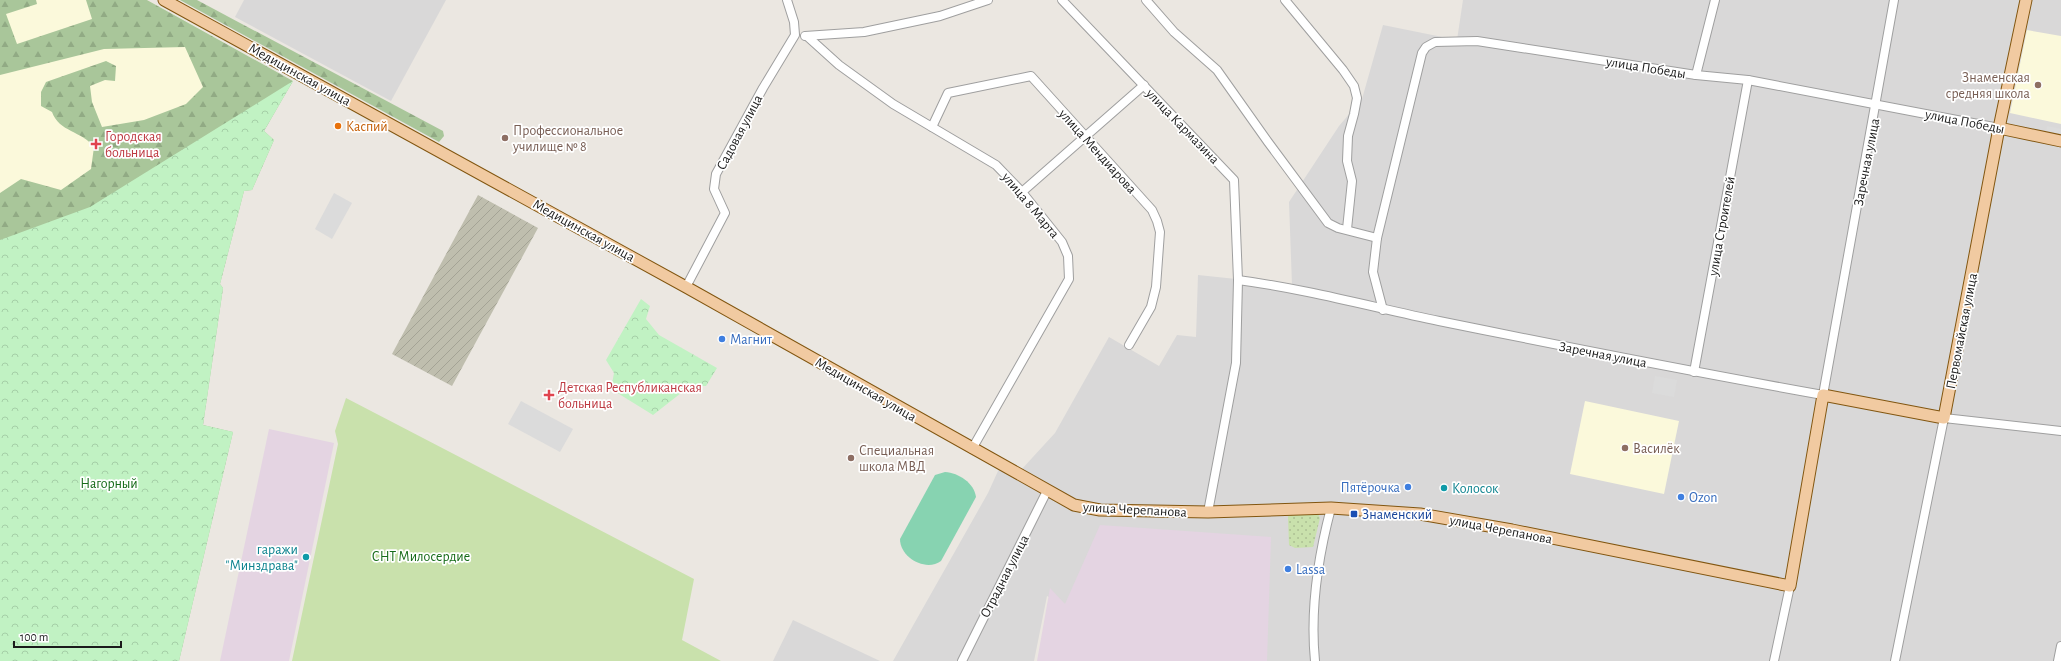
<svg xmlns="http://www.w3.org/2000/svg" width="2061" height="661" font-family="'Alegreya Sans',sans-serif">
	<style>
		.residential { fill: #d9d8d8 }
		.industrial { fill: #e4d4e2 }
		.education { fill: #fbf9db }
		.construction { fill: url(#construction-furrows) }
		.grass { fill: url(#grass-dots) }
		.forest { fill: url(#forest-firs) }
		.park { fill: url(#park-crowns) }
		.garden { fill: #c9e1ac }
		.pitch { fill: #87d3b1 }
		.parking { fill: #dbdbdb }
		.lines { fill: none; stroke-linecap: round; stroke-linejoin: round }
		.minor-casing { stroke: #9f9f9f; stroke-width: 10 }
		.major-casing { stroke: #825610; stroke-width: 13 }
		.minor { stroke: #fff; stroke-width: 8 }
		.major { stroke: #f1caa1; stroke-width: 11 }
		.education-dot { fill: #8d6e63; stroke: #fff; stroke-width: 1.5 }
		.food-dot { fill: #e8710a; stroke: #fff; stroke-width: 1.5 }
		.health-dot { fill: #e0444e; stroke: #fff; stroke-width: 1.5 }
		.shop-dot { fill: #3f7fe0; stroke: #fff; stroke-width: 1.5 }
		.culture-dot { fill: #0f9aa8; stroke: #fff; stroke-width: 1.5 }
		.transit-dot { fill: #1a4fb4; stroke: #fff; stroke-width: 1.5 }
		.labels { text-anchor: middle; stroke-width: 3.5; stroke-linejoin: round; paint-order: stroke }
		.street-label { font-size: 14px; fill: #1b1b1b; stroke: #fff }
		.education-label { font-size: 14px; fill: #785e54; stroke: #fff; text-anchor: start }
		.food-label { font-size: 14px; fill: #c56008; stroke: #fff; text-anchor: start }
		.health-label { font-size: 14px; fill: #be3a42; stroke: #fff; text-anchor: start }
		.shop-label { font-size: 14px; fill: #366cbe; stroke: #fff; text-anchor: start }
		.park-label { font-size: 14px; fill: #166b19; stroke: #fff }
		.culture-label { font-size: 14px; fill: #0d838f; stroke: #fff; text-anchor: start }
		.transit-label { font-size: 14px; fill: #164399; stroke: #fff; text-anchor: start }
	</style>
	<defs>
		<pattern id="construction-furrows" width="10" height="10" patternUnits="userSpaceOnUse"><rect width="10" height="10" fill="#bfbeae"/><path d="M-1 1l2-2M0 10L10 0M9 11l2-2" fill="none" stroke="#a4a395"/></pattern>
		<pattern id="grass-dots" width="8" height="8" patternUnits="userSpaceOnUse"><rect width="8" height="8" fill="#c9e1ac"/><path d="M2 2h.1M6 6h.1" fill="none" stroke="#acc093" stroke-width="1.8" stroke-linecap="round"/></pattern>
		<pattern id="forest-firs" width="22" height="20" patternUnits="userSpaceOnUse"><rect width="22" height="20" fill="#a9c69a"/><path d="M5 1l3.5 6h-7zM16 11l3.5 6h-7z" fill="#91aa84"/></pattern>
		<pattern id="park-crowns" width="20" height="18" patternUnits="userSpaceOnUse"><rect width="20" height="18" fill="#c1f2c3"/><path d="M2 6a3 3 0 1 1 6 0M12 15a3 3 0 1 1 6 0" fill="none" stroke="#a5cfa7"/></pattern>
	</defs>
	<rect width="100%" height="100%" fill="#ebe7e1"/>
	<!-- residential -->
	<g class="residential">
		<path d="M244,0H446L391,101L235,17Z"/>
		<path d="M1463,0H2061V661H1163L1047,596L1034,661H893L988,493L1003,460L1021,470L1055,433L1109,337L1159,366L1177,335L1196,337L1198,275L1292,285L1289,202L1339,126L1362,99L1383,25L1457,40Z"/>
		<path d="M793,620L880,661H773Z"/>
	</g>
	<!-- industrial -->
	<g class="industrial">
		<path d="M269,429L334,443L289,661H220Z"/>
		<path d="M1100,525L1271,537L1267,661H1037L1050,588L1065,604Z"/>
	</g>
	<!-- education -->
	<g class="education">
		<path d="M0,0H147L293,81L90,207L0,240Z"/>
		<path d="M2027,30L2061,36V124L2010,113Z"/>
		<path d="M1585,401L1679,421L1664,494L1570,474Z"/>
	</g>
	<!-- construction -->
	<path class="construction" d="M478,195L538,228L452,386L392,354Z"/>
	<!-- grass -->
	<path class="grass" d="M1290,512L1318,514L1320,518L1313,547L1295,548L1289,545L1288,517Z"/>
	<!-- forest -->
	<g class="forest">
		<path d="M0,0H36L37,4L6,14L17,44L92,19L86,0H147L293,81L264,131L274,140L252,190L244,191L220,284L223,288L203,425L233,432L179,661H0V193L21,179L61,190L91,169L94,147C82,131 59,132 52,112L41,106V92L46,82L106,61L116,66L115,81L105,80L90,86L92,102L102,127L144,120L186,104L203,87L185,47L104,49L0,75Z"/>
		<path d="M180,0H197L443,131L444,136L439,142Z"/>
	</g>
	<!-- park -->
	<g class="park">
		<path d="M293,81L264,131L274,140L252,190L244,191L220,284L223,288L203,425L233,432L179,661H0V240L90,207Z"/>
		<path d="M641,299L650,306L646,319L659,335L717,368L706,386H690L653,415L611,389L614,373L606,360Z"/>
	</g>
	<!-- garden -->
	<path class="garden" d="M346,398L694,579L682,640L721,661H292L338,444L335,431Z"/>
	<!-- pitch -->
	<path class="pitch" d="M945,472C959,473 974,483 976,497L941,561C926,572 900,558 900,539L935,475Z"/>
	<!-- parking -->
	<g class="parking">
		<path d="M2047,126L2061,129V135L2046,132Z"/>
		<path d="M334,193L352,203L332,239L315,229Z"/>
		<path d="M1655,376L1677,380L1674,397L1652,393Z"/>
		<path d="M521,401L573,429L560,452L508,424Z"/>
	</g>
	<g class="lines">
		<!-- minor casing -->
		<g class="minor-casing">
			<g id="minor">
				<path d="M1062,0L1234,180L1238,280L1236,363L1208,512"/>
				<path d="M1146,0L1174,32L1217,70L1268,142L1328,223L1338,228L1377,238"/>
				<path d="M1285,0L1343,70L1354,86L1357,98L1354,114L1348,136L1347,161L1352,181L1347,229"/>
				<path d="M805,36L864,32L940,16L988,0"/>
				<path d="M808,37L839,65L893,104L996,165L1022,192L1062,242L1068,256L1069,279L972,449"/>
				<path d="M1696,75L1715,0"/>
				<path d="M932,127L948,93L1031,76L1152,210L1157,221L1160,232L1156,287L1151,307L1129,345"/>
				<path d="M1022,192L1144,85"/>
				<path d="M1238,280C1306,289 1372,307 1439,321C1567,347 1695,372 1823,395L1894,0"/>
				<path d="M686,287L725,213L714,189L716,174L763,88L795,35L794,22L787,0"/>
				<path d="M1383,310L1373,272L1377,238L1422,53L1426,47L1435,42L1477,41L1696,75L1748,80L1999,128"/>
				<path d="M1694,372L1748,80"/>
				<path d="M962,661L1047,491"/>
				<path d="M1315,661C1310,610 1318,557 1331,508"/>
				<path d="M1774,661L1790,586"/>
				<path d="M1895,661L1944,418L2061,431"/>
				<path d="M2058,661L2061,646"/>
			</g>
		</g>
		<!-- major casing -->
		<g class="major-casing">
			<g id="major">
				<path d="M164,0L686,287L1074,505L1100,510L1208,512L1331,508L1420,514L1512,530L1790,586L1823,395L1944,418L1999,128L2026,0"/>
				<path d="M1999,128L2061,141"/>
			</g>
		</g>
		<!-- minor -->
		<use href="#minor" class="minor"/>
		<!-- major -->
		<use href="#major" class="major"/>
	</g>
	<!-- markers -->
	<g class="education-dot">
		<circle cx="2038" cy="85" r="4"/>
		<circle cx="505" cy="138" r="4"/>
		<circle cx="1625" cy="448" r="4"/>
		<circle cx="851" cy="458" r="4"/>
	</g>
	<circle class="food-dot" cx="338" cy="126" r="4"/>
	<g class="health-dot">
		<path d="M94 138h4v4h4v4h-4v4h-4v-4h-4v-4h4z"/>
		<path d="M547 389h4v4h4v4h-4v4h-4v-4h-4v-4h4z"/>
	</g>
	<g class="shop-dot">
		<circle cx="722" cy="339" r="4"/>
		<circle cx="1408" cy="487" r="4"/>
		<circle cx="1681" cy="497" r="4"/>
		<circle cx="1288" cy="569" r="4"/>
	</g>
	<g class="culture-dot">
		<circle cx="1444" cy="488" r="4"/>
		<circle cx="306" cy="557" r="4"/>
	</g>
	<rect class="transit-dot" x="1350" y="510" width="8" height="8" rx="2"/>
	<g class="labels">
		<!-- street labels -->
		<g class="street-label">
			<text transform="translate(1646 67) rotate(9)" y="5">улица Победы</text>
			<text transform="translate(300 74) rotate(29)" y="5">Медицинская улица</text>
			<text transform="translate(1965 121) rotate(11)" y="5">улица Победы</text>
			<text transform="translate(1183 126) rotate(46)" y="5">улица Кармазина</text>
			<text transform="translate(739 132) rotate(-62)" y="5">Садовая улица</text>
			<text transform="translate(1098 151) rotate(48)" y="5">улица Мендиарова</text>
			<text transform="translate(1866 162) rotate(-79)" y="5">Заречная улица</text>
			<text transform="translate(1031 205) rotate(50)" y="5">улица 8 Марта</text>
			<text transform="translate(1721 226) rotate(-80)" y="5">улица Строителей</text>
			<text transform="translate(584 230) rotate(29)" y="5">Медицинская улица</text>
			<text transform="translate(1961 331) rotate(-79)" y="5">Первомайская улица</text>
			<text transform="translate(1603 354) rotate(11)" y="5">Заречная улица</text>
			<text transform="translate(866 389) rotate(30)" y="5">Медицинская улица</text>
			<text transform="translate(1135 509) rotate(3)" y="5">улица Черепанова</text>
			<text transform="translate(1501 529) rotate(11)" y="5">улица Черепанова</text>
			<text transform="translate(1004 576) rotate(-63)" y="5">Отрадная улица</text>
		</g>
		<!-- education labels -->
		<g class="education-label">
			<text x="2030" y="82" text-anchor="end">Знаменская<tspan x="2030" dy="16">средняя школа</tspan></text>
			<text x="513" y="135">Профессиональное<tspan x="513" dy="16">училище № 8</tspan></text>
			<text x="1633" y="453">Василёк</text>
			<text x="859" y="455">Специальная<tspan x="859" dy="16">школа МВД</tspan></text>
		</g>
		<!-- food labels -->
		<g class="food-label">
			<text x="346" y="131">Каспий</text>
		</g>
		<!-- health labels -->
		<g class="health-label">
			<text x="105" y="141">Городская<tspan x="105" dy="16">больница</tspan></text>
			<text x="558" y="392">Детская Республиканская<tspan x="558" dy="16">больница</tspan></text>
		</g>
		<!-- shop labels -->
		<g class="shop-label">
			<text x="730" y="344">Магнит</text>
			<text x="1400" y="492" text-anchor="end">Пятёрочка</text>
			<text x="1689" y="502">Ozon</text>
			<text x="1296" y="574">Lassa</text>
		</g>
		<!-- park labels -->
		<g class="park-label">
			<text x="109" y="488">Нагорный</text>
			<text x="421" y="561">СНТ Милосердие</text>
		</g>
		<!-- culture labels -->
		<g class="culture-label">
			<text x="1452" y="493">Колосок</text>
			<text x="298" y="554" text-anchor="end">гаражи<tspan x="298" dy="16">"Минздрава"</tspan></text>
		</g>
		<!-- transit labels -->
		<g class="transit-label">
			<text x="1362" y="519">Знаменский</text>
		</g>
	</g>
	<!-- scale -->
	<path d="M14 641v6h107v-6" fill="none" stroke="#1b1b1b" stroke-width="2"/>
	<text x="20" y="641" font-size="12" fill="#1b1b1b" stroke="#ffffff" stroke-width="3" paint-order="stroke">100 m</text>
</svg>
